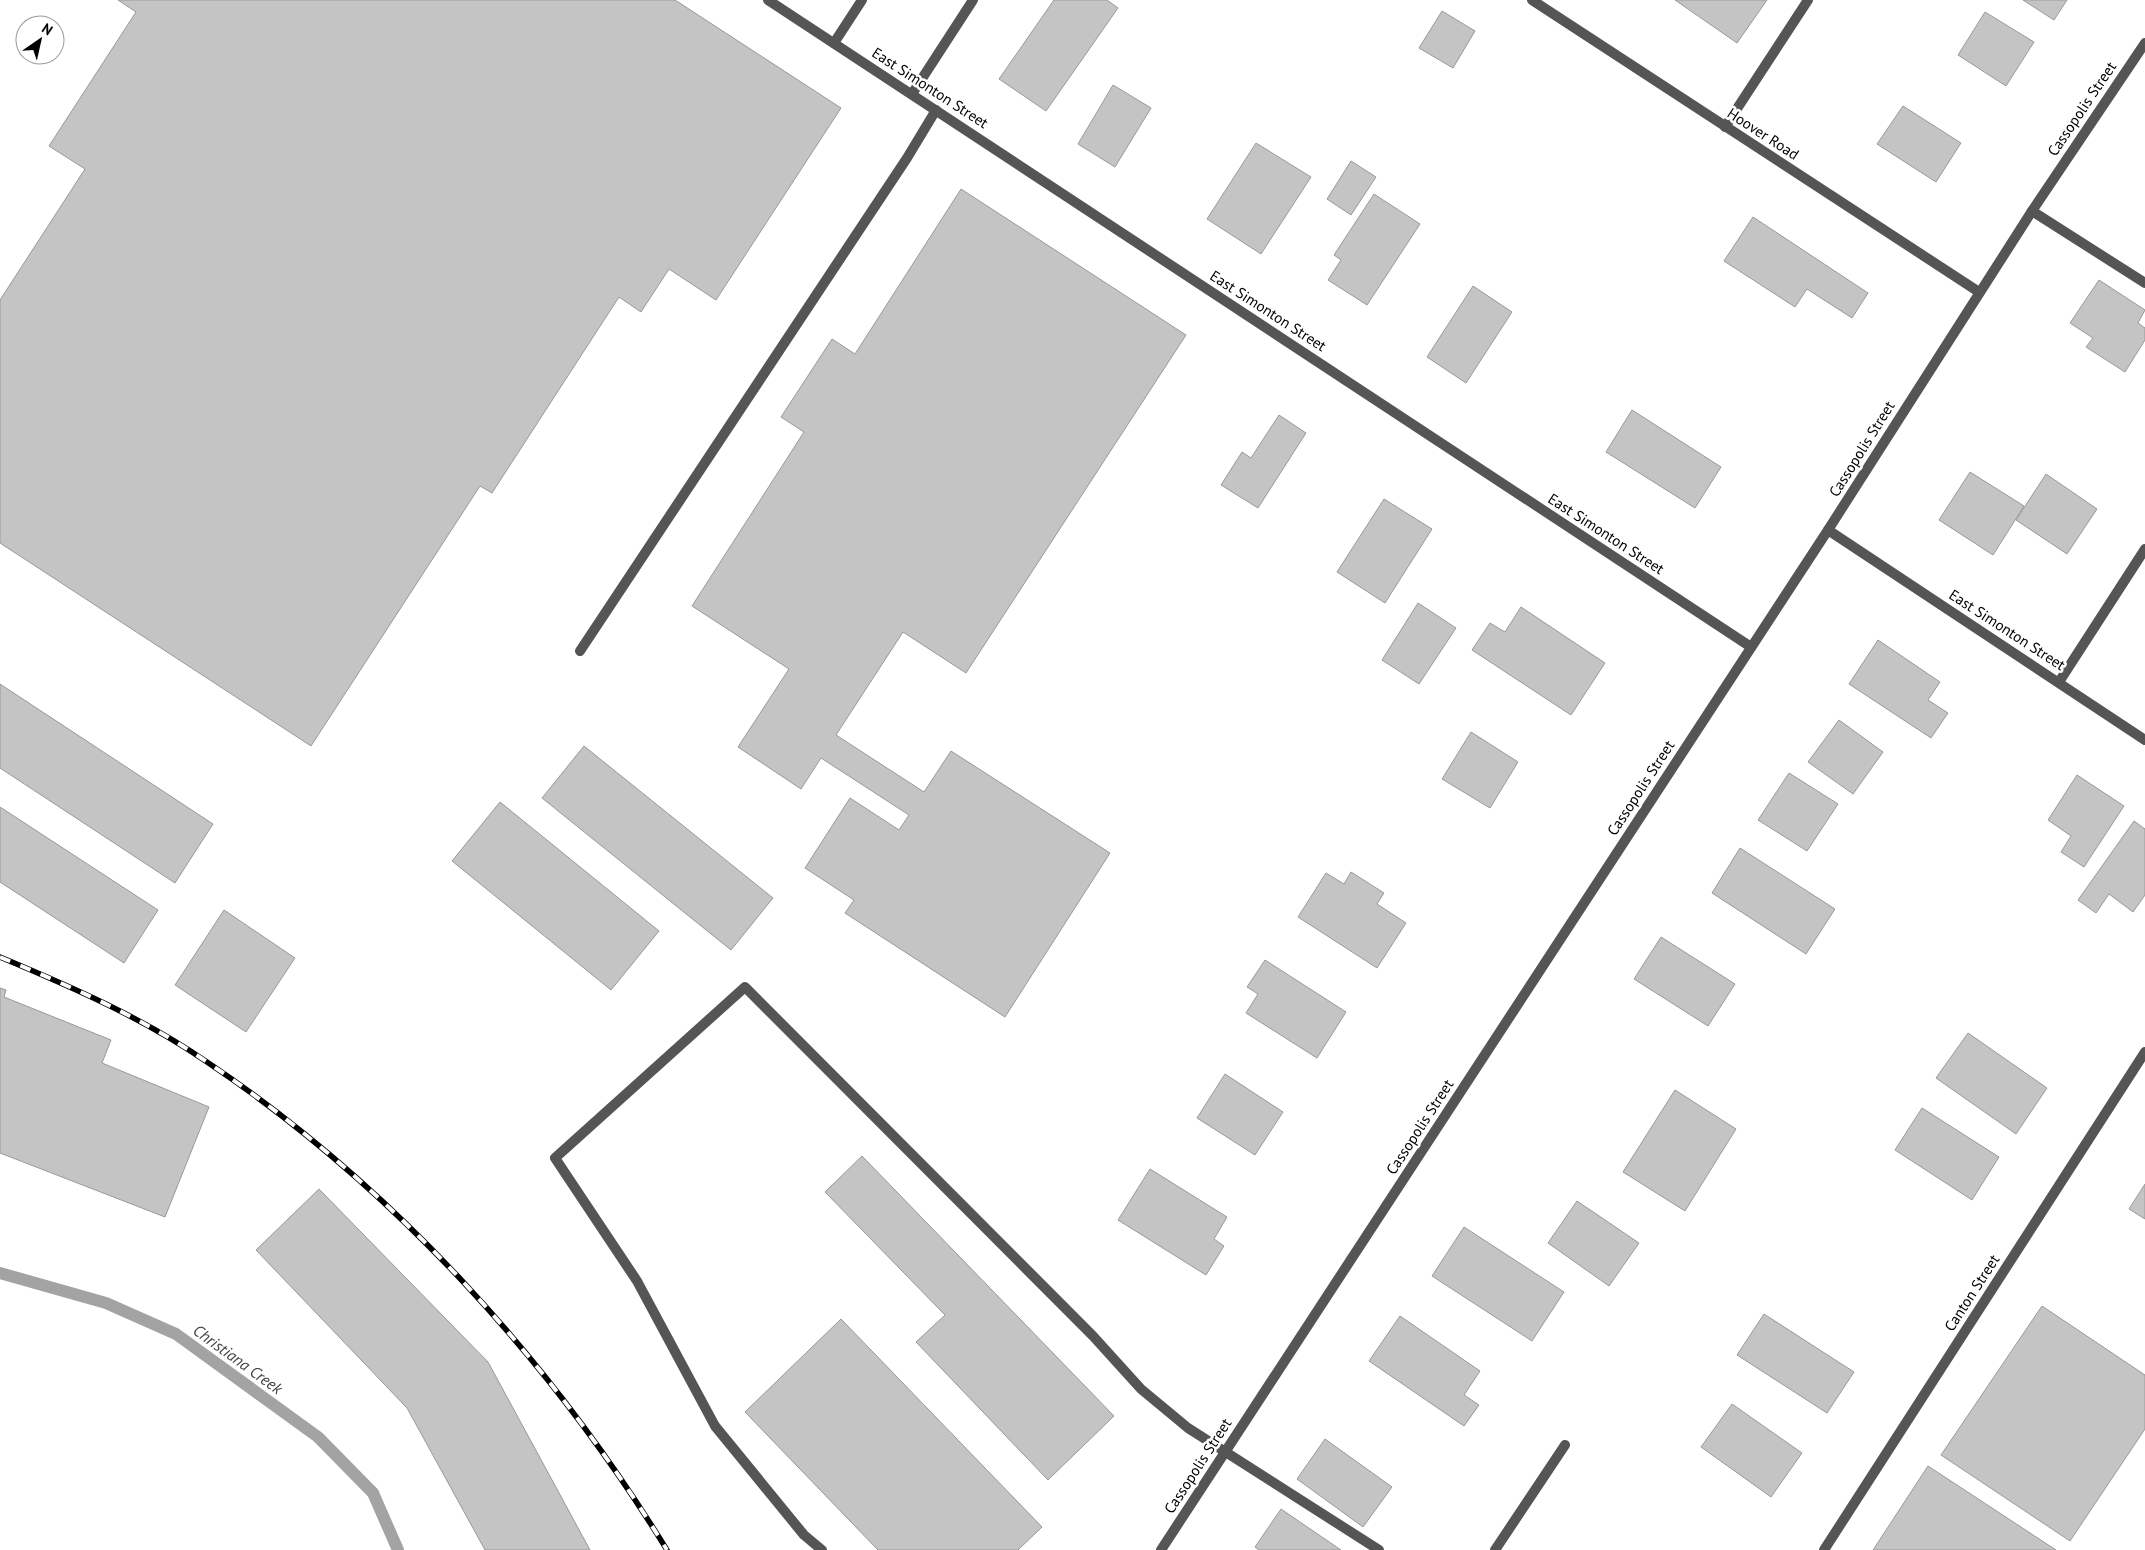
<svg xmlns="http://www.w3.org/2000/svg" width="2145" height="1550" font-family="'PT Sans',sans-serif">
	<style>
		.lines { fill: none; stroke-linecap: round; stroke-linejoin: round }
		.stream { stroke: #a3a3a3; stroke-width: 12 }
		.building { fill: #c4c4c4; stroke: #999 }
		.service { stroke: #555; stroke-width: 10 }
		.minor { stroke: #555; stroke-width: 10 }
		.tertiary { stroke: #555; stroke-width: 10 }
		.rail-casing { stroke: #000; stroke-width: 5.5 }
		.rail { stroke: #fff; stroke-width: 4; stroke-dasharray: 11; stroke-linecap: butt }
		.labels { text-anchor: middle; stroke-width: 5; stroke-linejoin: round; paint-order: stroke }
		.street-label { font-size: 15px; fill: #000; stroke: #fff }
		.water-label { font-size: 16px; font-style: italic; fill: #444; stroke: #fff }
	</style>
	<rect width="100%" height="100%" fill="#fff"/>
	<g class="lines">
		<!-- stream -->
		<path class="stream" d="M0,1273L106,1303L176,1334L318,1437L373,1493L398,1550"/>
	</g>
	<!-- building -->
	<g class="building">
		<path d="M118,0H675L841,108L716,300L669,269L641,312L619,297L492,493L480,486L311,746L0,543V300L85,169L49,146L136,12Z"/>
		<path d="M1054,0H1107L1118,8L1046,111L999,79Z"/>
		<path d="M1675,0H1767L1737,43Z"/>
		<path d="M2023,0H2067L2054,20Z"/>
		<path d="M1442,11L1475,31L1453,68L1419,48Z"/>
		<path d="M1985,12L2034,42L2006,86L1958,55Z"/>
		<path d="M1113,85L1151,108L1115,167L1078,144Z"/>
		<path d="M1903,106L1961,143L1936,182L1877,144Z"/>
		<path d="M1256,143L1311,177L1261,254L1207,219Z"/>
		<path d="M1351,161L1376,177L1351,215L1327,199Z"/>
		<path d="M961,189L1186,335L966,673L903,632L836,735L924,792L951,751L1110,853L1005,1017L845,913L854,900L805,868L850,798L899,830L909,815L821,758L801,789L738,747L789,669L692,606L804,432L781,417L832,339L855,354Z"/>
		<path d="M1374,194L1420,224L1367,305L1328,280L1341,260L1334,255Z"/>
		<path d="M1753,217L1868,293L1852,318L1807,289L1795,307L1724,261Z"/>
		<path d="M2099,280L2145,310L2138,323L2145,328V340L2125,372L2086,347L2093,338L2070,323Z"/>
		<path d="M1473,286L1512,312L1466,383L1427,357Z"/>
		<path d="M1632,410L1721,467L1695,508L1606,452Z"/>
		<path d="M1279,415L1306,433L1258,508L1221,485L1242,452L1251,458Z"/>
		<path d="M1970,472L2024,506L1993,555L1939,520Z"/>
		<path d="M2046,474L2097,509L2067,554L2016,520Z"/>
		<path d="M1384,499L1432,529L1385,603L1337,572Z"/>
		<path d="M1418,603L1456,628L1419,684L1382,660Z"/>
		<path d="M1521,607L1605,663L1571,715L1472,650L1490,623L1505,632Z"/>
		<path d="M1878,640L1940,682L1928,700L1948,713L1931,738L1849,684Z"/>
		<path d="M0,684L213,824L175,883L0,768Z"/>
		<path d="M1839,720L1883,752L1853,794L1808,762Z"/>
		<path d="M1471,732L1518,762L1490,808L1442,779Z"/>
		<path d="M584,746L773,898L731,950L542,798Z"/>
		<path d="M1789,773L1838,804L1807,851L1758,820Z"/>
		<path d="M2077,775L2124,806L2084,867L2061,852L2071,836L2048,820Z"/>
		<path d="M500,802L659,931L611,990L452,861Z"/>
		<path d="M0,807L158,910L124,963L0,882Z"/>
		<path d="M2134,821L2145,829V895L2133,912L2109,894L2096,913L2078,900Z"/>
		<path d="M1740,848L1835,909L1806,954L1712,893Z"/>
		<path d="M1351,872L1384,893L1377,904L1406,923L1377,968L1298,917L1326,873L1344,884Z"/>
		<path d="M224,910L295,958L246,1032L175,985Z"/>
		<path d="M1661,937L1735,984L1708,1026L1634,979Z"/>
		<path d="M1265,960L1346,1012L1317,1058L1246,1013L1258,994L1247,987Z"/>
		<path d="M0,988L6,990L4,997L111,1040L102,1063L209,1107L165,1217L0,1153Z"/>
		<path d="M1968,1033L2047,1088L2016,1134L1936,1078Z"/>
		<path d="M1225,1074L1283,1112L1255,1155L1197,1118Z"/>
		<path d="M1675,1090L1736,1129L1685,1211L1623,1172Z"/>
		<path d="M1922,1108L1999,1157L1972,1200L1895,1150Z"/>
		<path d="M862,1156L1114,1416L1048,1480L916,1342L945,1315L825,1192Z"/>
		<path d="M1150,1169L1227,1217L1214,1239L1224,1246L1206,1275L1118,1220Z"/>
		<path d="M2145,1184V1219L2129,1209Z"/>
		<path d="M319,1189L488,1362L590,1550H485L407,1408L256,1250Z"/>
		<path d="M1577,1201L1639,1243L1609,1286L1548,1243Z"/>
		<path d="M1464,1227L1564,1292L1532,1341L1432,1276Z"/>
		<path d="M2042,1306L2145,1375V1429L2070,1541L1941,1455Z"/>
		<path d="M1764,1314L1854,1372L1827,1413L1737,1355Z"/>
		<path d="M1400,1316L1480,1371L1464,1395L1479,1405L1464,1426L1369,1361Z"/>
		<path d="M841,1319L1042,1527L1018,1550H878L745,1412Z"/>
		<path d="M1732,1404L1802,1453L1771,1497L1701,1447Z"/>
		<path d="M1325,1439L1392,1487L1363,1527L1297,1479Z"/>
		<path d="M1928,1466L2056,1550H1873Z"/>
		<path d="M1281,1509L1341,1550H1259L1255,1547Z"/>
	</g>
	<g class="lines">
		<!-- service -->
		<g class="service">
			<path d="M834,43L862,0"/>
			<path d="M1725,127L1808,0"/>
			<path d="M2032,211L2145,283"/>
			<path d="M580,651L907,158L936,110"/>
			<path d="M2059,682L2145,549"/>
			<path d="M822,1550L804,1535L715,1426L637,1281L555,1158L745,987L1093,1336L1141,1389L1188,1428L1379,1550"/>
			<path d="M1495,1550L1565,1445"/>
		</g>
		<!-- minor -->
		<g class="minor">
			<path d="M1532,0L1979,292"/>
			<path d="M912,94L973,0"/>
			<path d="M1828,530L2145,740"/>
			<path d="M1824,1550L2145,1052"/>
		</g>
		<!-- tertiary -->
		<g class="tertiary">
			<path d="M768,0L1751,647"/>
			<path d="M1161,1550L1828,530L2032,211L2145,43"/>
		</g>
		<!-- rail casing -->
		<g class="rail-casing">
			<path id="rail" d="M0,957C72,987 143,1018 207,1062C392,1186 551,1361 667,1550"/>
		</g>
		<!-- rail -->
		<use href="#rail" class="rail"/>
	</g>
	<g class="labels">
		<!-- street labels -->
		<g class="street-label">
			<text transform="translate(930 88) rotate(33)" y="5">East Simonton Street</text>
			<text transform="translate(2082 109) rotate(-56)" y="5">Cassopolis Street</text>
			<text transform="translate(1763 134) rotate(33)" y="5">Hoover Road</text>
			<text transform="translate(1268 311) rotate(33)" y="5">East Simonton Street</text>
			<text transform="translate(1862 449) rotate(-58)" y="5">Cassopolis Street</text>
			<text transform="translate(1606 534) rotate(33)" y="5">East Simonton Street</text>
			<text transform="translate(2007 630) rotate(33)" y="5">East Simonton Street</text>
			<text transform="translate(1641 788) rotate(-57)" y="5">Cassopolis Street</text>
			<text transform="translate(1420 1127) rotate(-57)" y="5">Cassopolis Street</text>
			<text transform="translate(1972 1293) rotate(-57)" y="5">Canton Street</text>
			<text transform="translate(1198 1466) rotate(-57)" y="5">Cassopolis Street</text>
		</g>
		<!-- water labels -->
		<g class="water-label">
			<text transform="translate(238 1359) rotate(36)" y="6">Christiana Creek</text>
		</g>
	</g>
	<!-- north arrow -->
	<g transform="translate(40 40) rotate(34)"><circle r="24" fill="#ffffff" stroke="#999999"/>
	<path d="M0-4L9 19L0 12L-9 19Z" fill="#000000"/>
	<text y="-8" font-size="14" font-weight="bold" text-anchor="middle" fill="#000000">N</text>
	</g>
</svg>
